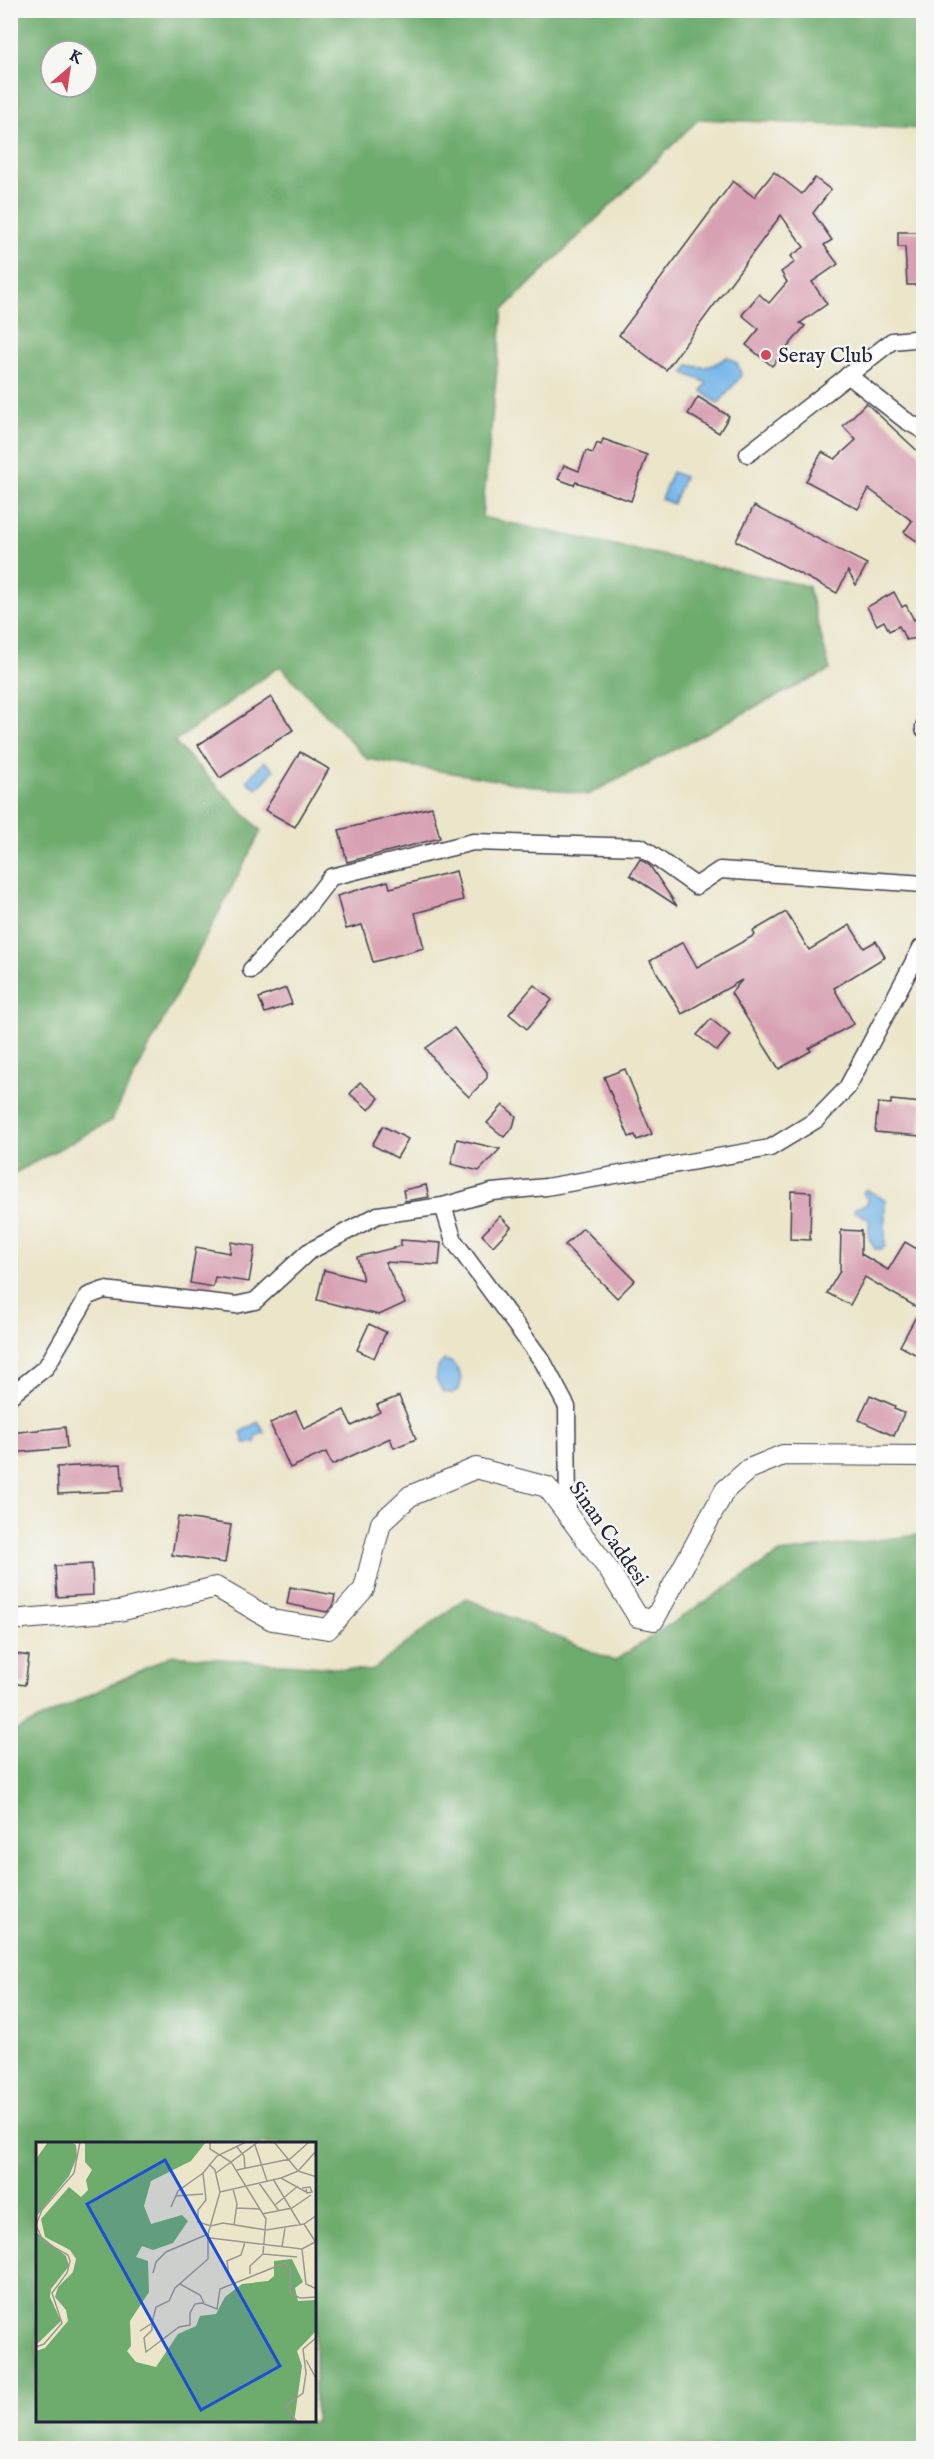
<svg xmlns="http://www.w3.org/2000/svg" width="934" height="2459" font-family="'IM FELL English',serif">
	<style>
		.forest { fill: #6eac6e; stroke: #486754; stroke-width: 1.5; fill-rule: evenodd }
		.water { fill: #75b6e9; stroke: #4c6c92; stroke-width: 1.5 }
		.building { fill: #d8a1b3 }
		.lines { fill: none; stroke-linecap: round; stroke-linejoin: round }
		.minor-casing { stroke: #403f50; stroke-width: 19 }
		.tertiary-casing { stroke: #403f50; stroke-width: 22 }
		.minor { stroke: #fff; stroke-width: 16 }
		.tertiary { stroke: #fff; stroke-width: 20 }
		.poi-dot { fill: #d1495b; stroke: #f6f6f2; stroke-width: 2 }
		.labels { text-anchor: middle; stroke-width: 5; stroke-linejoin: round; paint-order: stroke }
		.poi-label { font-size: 21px; fill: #22223b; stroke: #f6f6f2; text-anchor: start }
		.street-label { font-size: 21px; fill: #22223b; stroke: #f6f6f2 }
		.inset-road { fill: none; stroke: #9b9790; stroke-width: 1.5 }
		.view { fill: #1d4ed8; fill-opacity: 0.15; stroke: #1d4ed8; stroke-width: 3 }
		.inset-edge { fill: none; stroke: #22223b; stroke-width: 3 }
	</style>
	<rect width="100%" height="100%" fill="#f6f6f2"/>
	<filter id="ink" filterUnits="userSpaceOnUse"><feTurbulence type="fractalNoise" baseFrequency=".0167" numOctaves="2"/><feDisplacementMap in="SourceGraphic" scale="12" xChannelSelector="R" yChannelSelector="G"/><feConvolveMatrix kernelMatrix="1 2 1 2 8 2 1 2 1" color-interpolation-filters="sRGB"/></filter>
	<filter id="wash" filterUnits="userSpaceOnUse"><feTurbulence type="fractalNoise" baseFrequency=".008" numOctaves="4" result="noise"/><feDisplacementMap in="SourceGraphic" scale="24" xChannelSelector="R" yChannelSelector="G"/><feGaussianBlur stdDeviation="1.35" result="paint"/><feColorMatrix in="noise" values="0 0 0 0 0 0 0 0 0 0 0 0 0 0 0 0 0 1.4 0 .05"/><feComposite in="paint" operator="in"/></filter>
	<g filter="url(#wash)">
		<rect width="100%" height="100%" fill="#ebe5c9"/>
		<!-- forest -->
		<g class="forest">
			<path d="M11,10L923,11L924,129L699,119L503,310L482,517L808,586L830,670L757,706L588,795L367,759L280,666L174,742L261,831L111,1121L11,1175ZM51,51H87V87H51Z"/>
			<path d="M923,1534V2448H11V1733L172,1655L371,1671L465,1598L614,1661L780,1553ZM38,2144H315V2422H38Z"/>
		</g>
		<!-- water -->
		<g class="water">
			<path d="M727,357C737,361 740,366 741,376L718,404L702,391L707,383L684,373L689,365C706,370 713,366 727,357Z"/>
			<path d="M672,472L684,477L673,504L661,499Z"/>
			<path d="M264,761L274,770L257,789L247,781Z"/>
			<path d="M866,1189L885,1200V1246L883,1249H875L869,1238V1219L854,1211L855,1208L867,1204L868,1199L863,1193Z"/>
			<path d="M444,1360L451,1362C459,1370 464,1378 459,1389L452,1393L443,1392L436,1379L438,1367Z"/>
			<path d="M258,1422L265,1433L257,1435L255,1443H244L241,1432Z"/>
		</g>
		<g id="blocks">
			<!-- building -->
			<g class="building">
				<path d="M774,172L802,194L815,178L831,190L813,213L832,240L824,245L838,264L812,282L827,304L800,323L805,326L772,366L746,345L759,329L742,315L759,294L769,303L787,282L781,272L795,262L791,256L804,247L781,215L666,370L619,335L733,181L754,197Z"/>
				<path d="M898,232H924V285H907L905,247H898Z"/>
				<path d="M698,397L729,416L719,433L688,414Z"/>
				<path d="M866,403L924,457V546L904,532L912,521L869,489L858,509L806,481L822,452L835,459L856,440L843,426Z"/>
				<path d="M603,439L647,455L631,501L576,482L574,485L558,479L564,465L579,471L586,451L593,453L597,443L601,445Z"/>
				<path d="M754,506L867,564L856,585L848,571L837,593L736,541Z"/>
				<path d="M894,592L902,607L906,605L914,620L924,615V637L906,640L899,626L889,631L884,621L877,625L867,607Z"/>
				<path d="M271,697L293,730L220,778L198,745Z"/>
				<path d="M300,752L329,769L295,827L265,810Z"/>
				<path d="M432,807L440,838L347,862L339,830Z"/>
				<path d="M640,859L650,866L677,906L630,875Z"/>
				<path d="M456,871L463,900L415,913L424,948L373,962L362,925L346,929L337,896L388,881L390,888Z"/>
				<path d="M786,912L809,950L850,925L864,948L876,941L885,957L834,988L854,1024L809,1048L811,1051L779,1069L731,993L742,980L682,1014L650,961L683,942L697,967L755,935L753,931Z"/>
				<path d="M534,985L552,1000L527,1029L509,1014Z"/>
				<path d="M286,988L292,1004L265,1013L259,998Z"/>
				<path d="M711,1019L730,1035L717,1051L697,1035Z"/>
				<path d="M454,1028L487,1072V1078L469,1097L440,1068L426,1048Z"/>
				<path d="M625,1069L652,1134L637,1140L635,1135L629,1137L604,1077Z"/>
				<path d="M360,1082L379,1098L369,1110L350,1094Z"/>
				<path d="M891,1100L923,1103L920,1136L875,1132L878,1103L891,1104Z"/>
				<path d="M503,1105L516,1116L513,1127L504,1137L487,1123Z"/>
				<path d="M383,1126L408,1139L397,1158L372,1145Z"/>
				<path d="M457,1139L500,1149L479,1171L451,1164Z"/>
				<path d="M426,1185L429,1197L405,1201L403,1190Z"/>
				<path d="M791,1191L811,1192L810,1240L790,1239Z"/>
				<path d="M500,1216L511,1227L493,1246L482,1235Z"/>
				<path d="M583,1228L635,1280L617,1298L565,1245Z"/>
				<path d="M841,1230L861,1231V1254L888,1270L905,1242L924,1253V1359L900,1346L920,1309L865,1277L850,1305L827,1293L840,1271Z"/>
				<path d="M401,1240L441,1243L439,1265L385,1262L405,1303L379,1315L317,1300L324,1270L363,1280L357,1257L401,1246Z"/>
				<path d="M231,1242L255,1246L249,1282L215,1277L213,1287L190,1283L196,1247L230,1253Z"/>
				<path d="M369,1324L386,1332L374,1358L357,1350Z"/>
				<path d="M870,1395L895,1406L894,1409L904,1413L894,1436L859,1420Z"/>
				<path d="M399,1396L416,1439L394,1448L390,1438L332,1465L326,1452L290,1468L270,1423L296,1411L304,1429L344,1410L352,1426L380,1412L377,1405Z"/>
				<path d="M65,1427L67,1448L10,1453V1433Z"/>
				<path d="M121,1464L123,1491L58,1494L57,1467Z"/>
				<path d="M178,1517L231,1525L225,1563L172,1555Z"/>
				<path d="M92,1564L93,1595L57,1597L55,1566Z"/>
				<path d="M290,1587L335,1595L333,1606L327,1612L287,1604Z"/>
				<path d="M10,1653L29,1656L25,1685L10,1683Z"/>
			</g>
		</g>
	</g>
	<g filter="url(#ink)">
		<use href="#blocks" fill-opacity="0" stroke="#403f50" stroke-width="1.5"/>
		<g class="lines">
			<!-- minor casing -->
			<g class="minor-casing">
				<g id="minor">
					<path d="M848,375L905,420L924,431"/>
					<path d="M748,454L892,341L924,338"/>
					<path d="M924,726V729"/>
					<path d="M251,970L303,913L331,877L473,842L641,847L696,886L720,870L924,884"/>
					<path d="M443,1206L454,1241L543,1362L567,1407L568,1515"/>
					<path d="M10,1396L46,1367L88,1296L104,1290L236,1305L255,1301L308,1252L378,1215L443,1206L492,1192L546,1187L770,1148L816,1120L847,1088L921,948H924"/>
				</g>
			</g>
			<!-- tertiary casing -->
			<g class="tertiary-casing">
				<path id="tertiary" d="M10,1620L119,1611L216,1587L272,1620L328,1629L364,1589L381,1523L410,1496L476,1468L547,1487L609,1570L638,1617L654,1620L725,1490L749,1469L783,1455L924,1456"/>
			</g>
			<!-- minor -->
			<use href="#minor" class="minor"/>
			<!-- tertiary -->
			<use href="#tertiary" class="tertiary"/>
		</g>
	</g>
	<!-- markers -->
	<circle class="poi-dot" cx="766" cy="355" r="6"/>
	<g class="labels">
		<!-- poi labels -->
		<g class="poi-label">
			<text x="778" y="362">Seray Club</text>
		</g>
		<!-- street labels -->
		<g class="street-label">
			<text transform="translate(609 1533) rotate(55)" y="7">Sinan Caddesi</text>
		</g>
	</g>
	<!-- overview -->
	<g transform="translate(36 2142)">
		<rect width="280" height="280" fill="#ebe5c9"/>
		<path d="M12,0H35L40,3L41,15L33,34L0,75V17ZM49,0H170L155,19L115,39L108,64L115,82L146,73L152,79L137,101L117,108L106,104L100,115L112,119L113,150L94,179L95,204L91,209L100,220L120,225L142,192L160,184L164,174L180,172L189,155L206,142L232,139L238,134V119L256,117L267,140L259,146L262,159L280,158V189L261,209L266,224L258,280H0V209L9,206L32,179L30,168L19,155L22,145L37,130L40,117L34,108L9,95L5,77L33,45L45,55L52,48L50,38L56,28L49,20ZM0,90L30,114L33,124L15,147L14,155L25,179L0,203Z" fill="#6eac6e"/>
		<path class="inset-road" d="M174,0V7L195,20L230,77L227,112M238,0L262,29L281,8M219,3L231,39M201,5L208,14L209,27M201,28L254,17L273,0M167,31L170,58L162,68V80L175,84L187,81L230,88L268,82L281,73M180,31L222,0M245,36L262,29L281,35M237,37L264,82M223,41L243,69M266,46L274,45L276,50L271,51L270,47M197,47L201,62L198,83M184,50L245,36L270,50M140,54L167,52M239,63L262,44M135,65L142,49L167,31L181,14L210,0M200,66L223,67M226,72L256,66L275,53M268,82L279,99M174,96L266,107L281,99M246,105L249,86M266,107L270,142L281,147M117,131L120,120L130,110L172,92M214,132V124L227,112L261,115M193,135L191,119L205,113L209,100M144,142L164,153L168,161M116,181V188L108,196L110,210L143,185L154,183V171L159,162L166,161L181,167L184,147L249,121L254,127V151L264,156L281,155M104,189L116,181L120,165L133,159L139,146L172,117V92L184,50L179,28L173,22M0,205L8,202L26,181L16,151L31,131L34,119L32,113L7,99L0,83L6,68L38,31L44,0M270,218L281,238M261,280L250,264L267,251L270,231L267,207L281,195"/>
		<path class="view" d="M129,18L244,224L165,268L51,62Z"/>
		<rect width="280" height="280" class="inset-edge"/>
	</g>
	<!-- margin -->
	<rect width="934" height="2459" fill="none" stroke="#f6f6f2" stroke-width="36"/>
	<!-- north arrow -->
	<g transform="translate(69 69) rotate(29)"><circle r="28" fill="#f6f6f2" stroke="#a1a1a9" stroke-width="1.5"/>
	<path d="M0-4.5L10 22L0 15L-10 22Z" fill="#d1495b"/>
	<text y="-9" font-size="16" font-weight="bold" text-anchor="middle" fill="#22223b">K</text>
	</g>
</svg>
